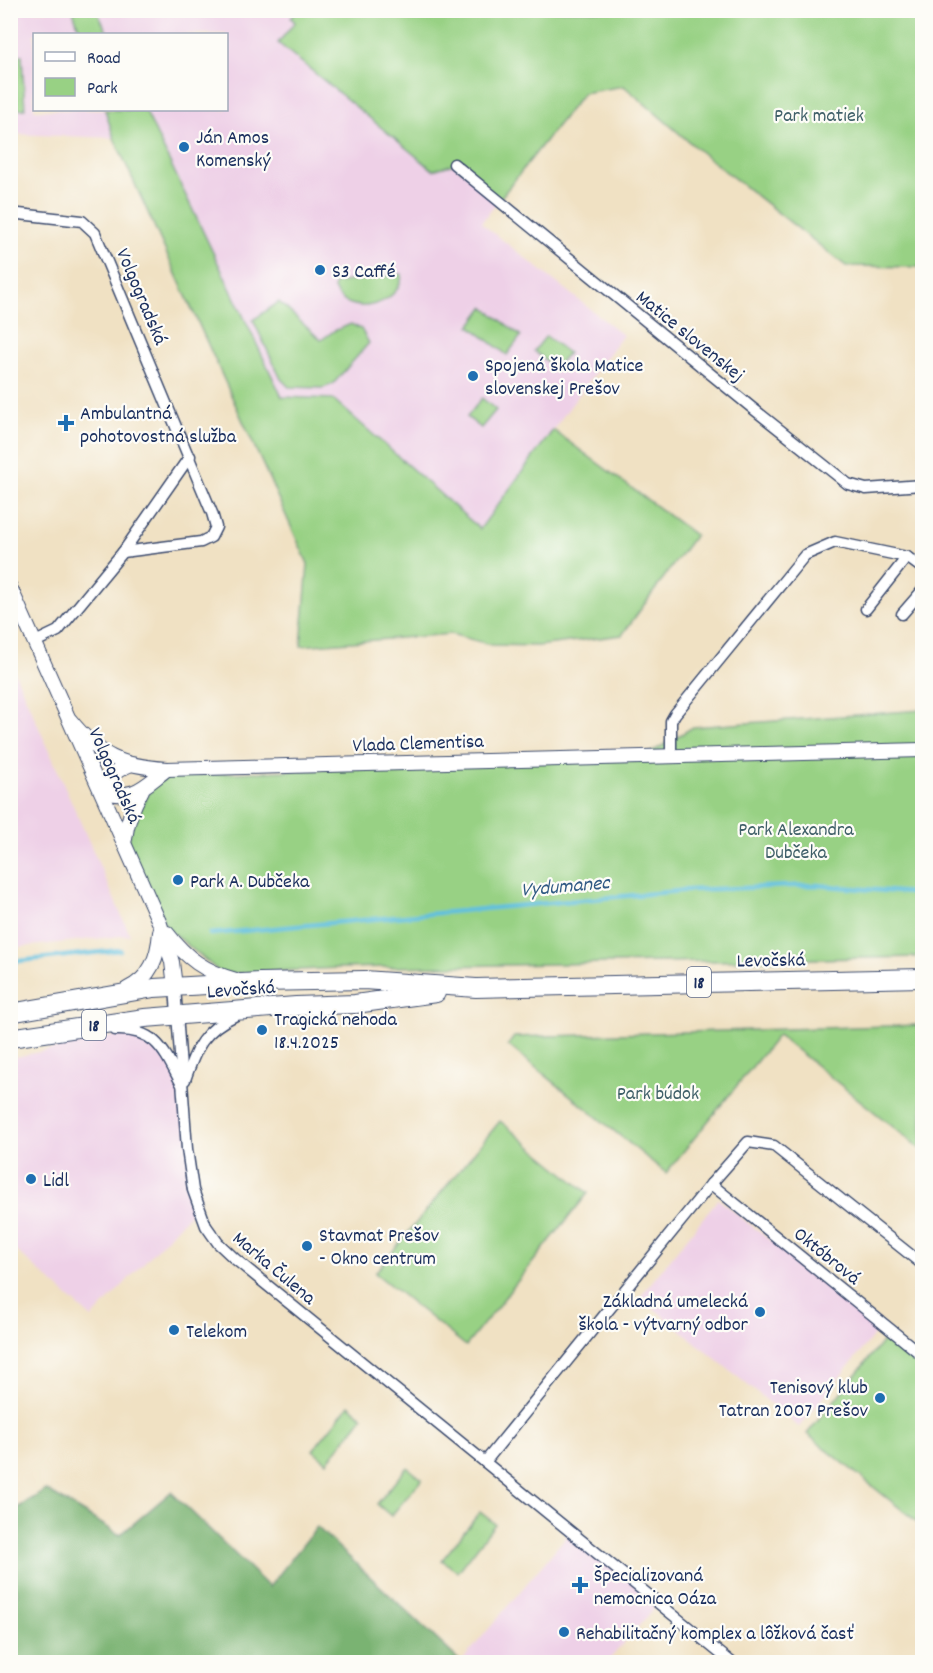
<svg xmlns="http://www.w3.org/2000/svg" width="933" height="1673" font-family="Dekko,sans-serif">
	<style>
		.built { fill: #eed0e7 }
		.green { fill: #98d184; stroke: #5a8071; stroke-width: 1.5 }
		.forest { fill: #7ab372; stroke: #4a7168; stroke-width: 1.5 }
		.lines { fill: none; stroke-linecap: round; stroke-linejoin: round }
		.stream { stroke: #60c0de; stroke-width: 4.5 }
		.minor-casing { stroke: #3b4a6d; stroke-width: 13 }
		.tertiary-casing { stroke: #3b4a6d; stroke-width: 16 }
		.primary-casing { stroke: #3b4a6d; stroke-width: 20 }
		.minor { stroke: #fff; stroke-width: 10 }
		.tertiary { stroke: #fff; stroke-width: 14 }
		.primary { stroke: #fff; stroke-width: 18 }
		.poi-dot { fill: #1f6fb2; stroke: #fdfcf7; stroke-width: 2 }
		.labels { text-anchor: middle; stroke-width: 4.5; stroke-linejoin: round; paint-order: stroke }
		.shield { fill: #fdfcf7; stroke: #5f6c8c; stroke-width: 1.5 }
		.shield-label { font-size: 18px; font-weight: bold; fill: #1b2f5e }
		.park-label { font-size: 20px; fill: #406069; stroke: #fdfcf7 }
		.poi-label { font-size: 20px; fill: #1b2f5e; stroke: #fdfcf7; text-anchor: start }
		.street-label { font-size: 20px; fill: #1b2f5e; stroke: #fdfcf7 }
		.water-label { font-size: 21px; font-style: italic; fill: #305a84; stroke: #fdfcf7 }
	</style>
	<rect width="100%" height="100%" fill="#fdfcf7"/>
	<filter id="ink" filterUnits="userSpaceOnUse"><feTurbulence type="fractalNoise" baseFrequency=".0167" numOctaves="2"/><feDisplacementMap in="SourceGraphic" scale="12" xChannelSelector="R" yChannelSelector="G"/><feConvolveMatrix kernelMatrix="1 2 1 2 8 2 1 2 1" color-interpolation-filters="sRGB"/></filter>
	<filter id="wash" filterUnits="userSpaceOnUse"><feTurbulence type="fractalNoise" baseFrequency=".008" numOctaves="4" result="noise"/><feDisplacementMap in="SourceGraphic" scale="24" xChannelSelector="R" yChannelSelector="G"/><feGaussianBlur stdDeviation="1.35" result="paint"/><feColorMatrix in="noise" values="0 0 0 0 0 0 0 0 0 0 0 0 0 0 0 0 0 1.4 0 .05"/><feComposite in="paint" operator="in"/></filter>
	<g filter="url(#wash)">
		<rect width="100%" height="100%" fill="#f0e1c3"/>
		<!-- built -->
		<g class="built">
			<path d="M11,11H73L81,34H34V110H105L114,138L11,134Z"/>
			<path d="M97,11H485L584,93L481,223L623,335L480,529L333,399L282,397L145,110H226V34H108Z"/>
			<path d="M11,664L130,935L11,948Z"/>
			<path d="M134,1032L179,1067L198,1205L92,1318L11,1246V1058Z"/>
			<path d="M718,1199L880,1328L799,1427L640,1297Z"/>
			<path d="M570,1532L658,1603L651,1612L607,1662H461Z"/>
		</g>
		<!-- green -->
		<g class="green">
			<path d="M298,10L922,11V267L846,266L702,153L624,86L583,93L499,200L454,164L433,170L278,43L295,22L291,18Z"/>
			<path d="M73,11H97L108,34H81Z"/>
			<path d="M11,55H22L25,109H11Z"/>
			<path d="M105,110H145L282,397L333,399L480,529L553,430L695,535L622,635L538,646L492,645L451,634L301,646L308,564L114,138Z"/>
			<path d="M402,274C401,306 347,319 334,289L335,283Z"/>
			<path d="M279,302L321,340L334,331L351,324L361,329L369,343L333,384L323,388L289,387L281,379L253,320Z"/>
			<path d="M484,307L521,336L507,355L470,326Z"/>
			<path d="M546,336L568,353L555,368L534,351Z"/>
			<path d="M482,398L496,410L481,428L467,417Z"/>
			<path d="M922,710V957L339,968L222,974L166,927L128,842L135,815L153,787L166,776L647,755L693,727Z"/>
			<path d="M922,1025V1150L778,1035L666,1173L508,1045L514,1037Z"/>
			<path d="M500,1121L588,1193L466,1346L375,1273Z"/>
			<path d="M888,1335L922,1362L921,1525L807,1434Z"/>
			<path d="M349,1405L363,1417L327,1462L313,1450Z"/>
			<path d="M407,1467L422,1479L391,1516L377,1504Z"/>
			<path d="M480,1512L495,1524L458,1572L442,1560Z"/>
		</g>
		<!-- forest -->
		<path class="forest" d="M46,1490L120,1535L171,1492L269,1587L317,1527L461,1662H11V1600L18,1593L11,1580V1512Z"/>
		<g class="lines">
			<!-- stream -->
			<g class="stream">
				<path d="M210,934L690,890L816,885L922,894"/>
				<path d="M10,962L120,950"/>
			</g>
		</g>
	</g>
	<g filter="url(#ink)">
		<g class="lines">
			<!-- minor casing -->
			<g class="minor-casing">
				<g id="minor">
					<path d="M454,164L751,407L848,484L866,489L922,485"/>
					<path d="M10,213L82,221L95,233L212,513L216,527L211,537L201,542L123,552"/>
					<path d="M907,557L922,568"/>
					<path d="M902,614L922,591"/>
					<path d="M35,642L58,631L62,626L123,552L190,456"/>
					<path d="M671,755V721L675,714L805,555L835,542L907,557L866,609"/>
					<path d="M175,987L187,1149L193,1190L206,1226L218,1243L235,1259L731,1662"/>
					<path d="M115,1030C156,1028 164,1051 181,1083"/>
					<path d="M185,1080C196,1047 204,1030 236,1015"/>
					<path d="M711,1184L922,1355"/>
					<path d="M485,1462L711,1184L748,1142L774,1146L922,1264"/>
				</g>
			</g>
			<!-- tertiary casing -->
			<g class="tertiary-casing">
				<g id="tertiary">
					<path d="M10,587L160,924L172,962L175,987"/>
					<path d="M70,720C100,757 120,766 167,769L922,750"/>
					<path d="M102,791C134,801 143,787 167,769"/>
					<path d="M102,791C108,777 115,771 129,765"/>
					<path d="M125,839C127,820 133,806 142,790"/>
					<path d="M167,933C186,958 205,972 236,980"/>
					<path d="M127,989C151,978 158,957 160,932"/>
				</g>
			</g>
			<!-- primary casing -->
			<g class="primary-casing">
				<g id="primary">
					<path d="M10,1013L154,988L260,982L364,980L476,988L922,978"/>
					<path d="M10,1038L145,1018L296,1006L355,1004L436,993"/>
				</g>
			</g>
			<!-- minor -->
			<use href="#minor" class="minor"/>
			<!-- tertiary -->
			<use href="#tertiary" class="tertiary"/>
			<!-- primary -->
			<use href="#primary" class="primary"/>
		</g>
	</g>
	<!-- markers -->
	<g class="poi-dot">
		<circle cx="184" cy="147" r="6"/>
		<circle cx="320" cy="270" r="6"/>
		<circle cx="473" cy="376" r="6"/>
		<path d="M63 414h6v6h6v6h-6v6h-6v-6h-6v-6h6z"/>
		<circle cx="178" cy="880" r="6"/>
		<circle cx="262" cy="1030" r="6"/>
		<circle cx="31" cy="1179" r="6"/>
		<circle cx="307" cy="1246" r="6"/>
		<circle cx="760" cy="1312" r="6"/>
		<circle cx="174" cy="1330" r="6"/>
		<circle cx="880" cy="1398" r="6"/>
		<path d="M577 1576h6v6h6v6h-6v6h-6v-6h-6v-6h6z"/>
		<circle cx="564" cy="1632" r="6"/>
	</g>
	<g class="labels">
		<!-- shield labels -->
		<g class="shield">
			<rect x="687" y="967" width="24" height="30" rx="4.5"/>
			<rect x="82" y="1010" width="24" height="30" rx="4.5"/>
		</g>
		<g class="shield-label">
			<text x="699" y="988">18</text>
			<text x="94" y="1031">18</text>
		</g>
		<!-- park labels -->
		<g class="park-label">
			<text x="819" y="121">Park matiek</text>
			<text x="796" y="835">Park Alexandra<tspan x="796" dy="23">Dubčeka</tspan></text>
			<text x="658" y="1099">Park búdok</text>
		</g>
		<!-- poi labels -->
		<g class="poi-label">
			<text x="196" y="143">Ján Amos<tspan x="196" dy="23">Komenský</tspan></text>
			<text x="332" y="277">S3 Caffé</text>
			<text x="485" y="371">Spojená škola Matice<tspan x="485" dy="23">slovenskej Prešov</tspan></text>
			<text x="80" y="419">Ambulantná<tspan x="80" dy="23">pohotovostná služba</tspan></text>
			<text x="190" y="887">Park A. Dubčeka</text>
			<text x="274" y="1025">Tragická nehoda<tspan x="274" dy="23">18.4.2025</tspan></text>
			<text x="43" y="1186">Lidl</text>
			<text x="319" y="1241">Stavmat Prešov<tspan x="319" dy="23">- Okno centrum</tspan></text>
			<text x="748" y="1307" text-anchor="end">Základná umelecká<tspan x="748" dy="23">škola - výtvarný odbor</tspan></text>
			<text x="186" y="1337">Telekom</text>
			<text x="868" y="1393" text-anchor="end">Tenisový klub<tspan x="868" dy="23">Tatran 2007 Prešov</tspan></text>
			<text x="594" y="1581">Špecializovaná<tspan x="594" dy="23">nemocnica Oáza</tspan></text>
			<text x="576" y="1639">Rehabilitačný komplex a lôžková časť</text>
		</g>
		<!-- street labels -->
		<g class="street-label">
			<text transform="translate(143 296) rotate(67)" y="7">Volgogradská</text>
			<text transform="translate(691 335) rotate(39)" y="7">Matice slovenskej</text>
			<text transform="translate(418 742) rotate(-2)" y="7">Vlada Clementisa</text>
			<text transform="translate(116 775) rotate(66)" y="7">Volgogradská</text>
			<text transform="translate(771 959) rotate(-1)" y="7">Levočská</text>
			<text transform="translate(241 988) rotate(-4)" y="7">Levočská</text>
			<text transform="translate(828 1255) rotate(39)" y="7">Októbrová</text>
			<text transform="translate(275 1267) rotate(40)" y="7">Marka Čulena</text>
		</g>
		<!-- water labels -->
		<g class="water-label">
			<text transform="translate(565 885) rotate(-5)" y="7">Vydumanec</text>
		</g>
	</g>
	<!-- margin -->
	<rect width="933" height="1673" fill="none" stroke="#fdfcf7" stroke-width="36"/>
	<!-- legend -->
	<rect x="33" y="33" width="195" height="78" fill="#fdfcf7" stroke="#a3aaba" stroke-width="1.5"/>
	<rect x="45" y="52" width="30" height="9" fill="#ffffff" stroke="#a3aaba" stroke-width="1.5"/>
	<text x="87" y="63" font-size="18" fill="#1b2f5e">Road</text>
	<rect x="45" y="78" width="30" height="18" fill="#98d184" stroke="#a3aaba" stroke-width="1.5"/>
	<text x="87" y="93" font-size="18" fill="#1b2f5e">Park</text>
</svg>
